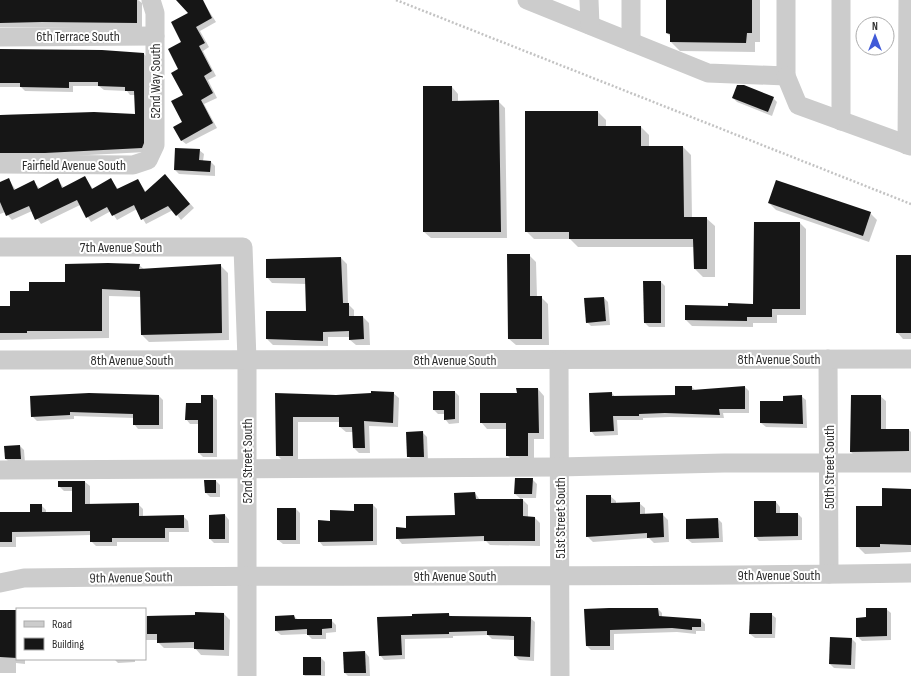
<svg xmlns="http://www.w3.org/2000/svg" width="911" height="676" font-family="'Sofia Sans Condensed',sans-serif">
	<style>
		.shadow { fill: #0003 }
		.building { fill: #161616 }
		.lines { fill: none; stroke-linecap: round; stroke-linejoin: round }
		.path { stroke: #c3c3c3; stroke-width: 2.5; stroke-dasharray: 2 2; stroke-linecap: butt }
		.minor { stroke: #ccc; stroke-width: 19 }
		.labels { text-anchor: middle; stroke-width: 4; stroke-linejoin: round; paint-order: stroke }
		.street-label { font-size: 14px; fill: #2f2f2f; stroke: #fff }
	</style>
	<rect width="100%" height="100%" fill="#fff"/>
	<!-- shadow -->
	<g class="shadow">
		<path d="M0,0H138L142,3V27H0Z"/>
		<path d="M177,0H202L216,22L200,31L209,47L203,51L216,76L208,80L217,98L204,104L217,128L186,144L181,140L184,95L179,69L182,42L189,13Z"/>
		<path d="M667,0H760V42H755V52L680,51L671,42V37L667,33Z"/>
		<path d="M0,50L144,54L148,58L146,152L50,157L0,156V115L94,113L136,116L135,95H130L127,91L104,90L99,86H73V92L25,91L21,87H0Z"/>
		<path d="M452,87L458,94V102L498,101L505,108L507,238H431L424,232Z"/>
		<path d="M733,98H773L777,102L772,116L737,102Z"/>
		<path d="M598,112L606,120V127H641L649,135V147H683L691,155L692,218H706L715,226V277H703L694,268V247H578L570,239H534L526,231Z"/>
		<path d="M199,150L204,154L203,161L211,162L215,166V176L179,174L175,170Z"/>
		<path d="M85,177L93,189L111,180L119,190L138,180L146,192L169,180L194,208L181,220L173,210L146,224L137,209L117,220L111,211L91,222L80,205L41,224L32,211L12,220L5,212L0,214V183L8,179L16,190L34,182L40,189L58,180L64,188Z"/>
		<path d="M769,203L870,213L877,220L869,242L776,210Z"/>
		<path d="M800,223L806,229V315H777V323H753V327L692,326L686,320L729,307L754,305Z"/>
		<path d="M529,255L536,262L537,297H541L548,304L549,345H516L509,339Z"/>
		<path d="M911,256V339H903L897,332Z"/>
		<path d="M341,258L347,264L348,304L354,310V317H363L369,323L370,345H356L350,340V337H328V346L273,345L267,339L307,312L306,284L272,283L267,277Z"/>
		<path d="M139,265L145,270L221,266L228,273L229,340L149,342L142,335V297L109,296V338L0,340V307H11L30,292Z"/>
		<path d="M661,282L665,286V327H649L645,323Z"/>
		<path d="M604,298L608,302L610,325L591,326L587,322L586,299Z"/>
		<path d="M676,387H692L696,391L745,387L749,391V413H723L724,418L670,417L643,418V420H617L618,435L595,436L591,431L612,393L615,397L676,396Z"/>
		<path d="M538,389L544,396V439H534V462L513,461L507,455V429H487L481,422L518,394Z"/>
		<path d="M455,392L459,396V423L449,424L445,419V414H438L434,410Z"/>
		<path d="M393,393L399,398L398,427L369,426L370,453H359L354,448L353,432H346L340,427V422H298V460H282L277,455L276,395L336,396Z"/>
		<path d="M159,396L163,400V429H138L134,424V418L74,416V419L37,421L32,416Z"/>
		<path d="M212,396L217,400V457H203L199,453V424H190L186,419Z"/>
		<path d="M801,396L806,400L807,428L766,427L761,423L784,402Z"/>
		<path d="M880,396L886,401V430H909L911,432V456L856,457L851,452Z"/>
		<path d="M422,432L427,437L428,461H413L408,456Z"/>
		<path d="M20,446L24,450L25,463H10L6,459Z"/>
		<path d="M532,479L537,484L536,498H521L528,505V517L535,518L540,523V546L490,545L486,541L402,544L397,538L407,529L456,516L475,493L480,500H522L515,494Z"/>
		<path d="M216,481L220,485V497H210L206,493Z"/>
		<path d="M85,482L90,486V505L138,504L143,509V517L183,516L188,521L189,532H169V542H117V546H96L91,541V535L16,537V547H0V513H31L41,505L46,510V513H73V491H64L59,486Z"/>
		<path d="M911,490V552L865,554L857,546L883,507Z"/>
		<path d="M610,496L616,501V504L639,503L645,508V515L662,514L668,520L669,542L654,543L649,538L593,542L587,536Z"/>
		<path d="M776,502L780,507V514H798L802,518V540L759,541L755,536Z"/>
		<path d="M355,505H373L377,509V545L323,546L319,541L331,522L355,512Z"/>
		<path d="M296,509L300,513V544H283L278,540Z"/>
		<path d="M225,515L229,520V543H214L210,539Z"/>
		<path d="M718,519L722,523L723,542L692,543L687,539Z"/>
		<path d="M658,609L662,613V617L701,620L705,624V631H696V634L677,632L614,634V650H591L587,646L586,610Z"/>
		<path d="M886,609L891,613V640L862,641L857,636L868,618Z"/>
		<path d="M0,611H17V659H25V664L16,663V673H0Z"/>
		<path d="M224,614L230,620L229,656L201,655L195,648H164L158,642V640H145V616Z"/>
		<path d="M449,614L451,617L530,618L535,622L534,661L519,660L515,656V640L492,639L488,635L453,636V638L405,639V659L384,660L380,655L413,617Z"/>
		<path d="M771,614L776,618L775,638H755L750,634Z"/>
		<path d="M294,616L298,620H331L336,625V632L326,633V639H312L307,634L281,635L276,631Z"/>
		<path d="M852,639L856,643L855,669L834,668L830,664Z"/>
		<path d="M365,652L369,657L370,676H348L345,673Z"/>
		<path d="M321,658L325,662V676H305L304,675Z"/>
		<path d="M114,659H135V662L118,663Z"/>
	</g>
	<!-- building -->
	<g class="building">
		<path d="M0,0H137V23L42,22L0,23Z"/>
		<path d="M176,0H203L212,18L196,27L205,43L199,46L212,71L204,76L213,93L201,100L213,123L181,141L173,127L182,122L171,101L183,95L171,73L178,69L168,49L181,42L171,22L188,13Z"/>
		<path d="M666,0H752V33H747L746,43L670,42V34L666,33Z"/>
		<path d="M0,49L102,50L144,53V143L142,148L45,153H0V115L94,112L135,114L134,91H125V87L98,86V82H69V88L20,87V83H0Z"/>
		<path d="M737,85H744L774,97L768,112L732,98Z"/>
		<path d="M423,86H452V101L499,100L501,232H423Z"/>
		<path d="M525,111H598V126H641V146H683L684,217H707V269H694L693,239H569V232H525Z"/>
		<path d="M175,148L200,149L199,160L211,161L210,172L174,170Z"/>
		<path d="M165,174L190,204L176,216L168,206L141,220L134,205L112,216L107,207L86,218L77,200L35,220L29,206L6,216L0,202V182L9,178L14,190L34,180L38,189L58,178L62,188L85,176L92,189L111,178L117,189L138,179L145,192Z"/>
		<path d="M776,180L871,212L863,236L768,203Z"/>
		<path d="M754,222H800V309H772V317H747V321L685,320V305L728,306V303L753,304Z"/>
		<path d="M507,254H530V296H542V339H508Z"/>
		<rect x="896" y="255" width="15" height="78"/>
		<path d="M341,257L343,303H349V316H363L364,339L349,340V331L323,332V341L266,339V311H306L305,278H266V259Z"/>
		<path d="M108,263L140,264L139,269L221,264L222,333L141,335L140,291L102,289V331H27V333H0V306H10V291H29V282H65V264Z"/>
		<path d="M643,281H661V323H644Z"/>
		<path d="M604,297L606,321L586,323L584,298Z"/>
		<path d="M675,386H692V390L745,386V409H719L720,415L665,413L639,414V416H613L614,431L590,432L589,393L612,392V396L675,395Z"/>
		<path d="M516,388H538L539,433H528V456H506V423H480V393H517Z"/>
		<path d="M371,391L394,392L393,423L364,421L365,448H353L352,427H339V417H293V456H276L275,393L336,395L371,393Z"/>
		<path d="M433,391H455V419L444,420V410H433Z"/>
		<path d="M89,393L159,395V425H133V414L70,412V415L31,417L30,396Z"/>
		<path d="M201,395H213V453H198V420H185L186,403H201Z"/>
		<path d="M802,395L803,424L760,423V401H783V396Z"/>
		<path d="M851,395H881V429H909V451L850,452Z"/>
		<path d="M423,431L424,457H407L406,432Z"/>
		<path d="M20,445L21,459H5L4,446Z"/>
		<path d="M515,478H533L532,494H514Z"/>
		<path d="M204,480H216V493H205Z"/>
		<path d="M58,481H85V504L139,503V516L184,515V528H165V538H112V542H90V531L12,532V542H0V512H30V504H42V512H72V487H58Z"/>
		<path d="M882,488L911,489V545L880,544V547H856V506H882Z"/>
		<path d="M475,492L476,499H523V516L535,517V541H484V536L396,539V527L406,528V516L455,515L454,493Z"/>
		<path d="M586,495H611V503L640,502V514L663,513L664,537L647,538V533L586,537Z"/>
		<path d="M754,501H776V513H798V536L754,537Z"/>
		<path d="M354,504H373V541L318,542V520L330,521V510L354,511Z"/>
		<rect x="277" y="508" width="19" height="32"/>
		<path d="M225,514V539H209V515Z"/>
		<path d="M718,518L719,538L686,539V519Z"/>
		<path d="M609,608H658L659,616L701,619V627H692V630L672,628L610,630V646H586L584,609Z"/>
		<path d="M866,608H887V636L856,637V618L866,617Z"/>
		<path d="M0,610H17V658L0,657Z"/>
		<path d="M195,612L224,613V650L194,649V642L157,643V634H147V616L195,615Z"/>
		<path d="M449,613V616L531,617L530,657L514,656V636L487,635V631L449,632V634L401,635L402,655L379,656L377,617L412,616V614Z"/>
		<path d="M750,613H772V634H749Z"/>
		<path d="M294,615L295,619H332V628L322,629V635H307V629L275,631V616Z"/>
		<path d="M830,637L852,638L851,665L829,664Z"/>
		<path d="M365,651L366,673H344L343,652Z"/>
		<rect x="303" y="657" width="18" height="18"/>
	</g>
	<g class="lines">
		<!-- path -->
		<path class="path" d="M396,0L911,204"/>
		<!-- minor -->
		<g class="minor">
			<path d="M527,0L708,73L786,76V0"/>
			<path d="M589,0L590,25"/>
			<path d="M631,0V42"/>
			<path d="M0,37L155,36"/>
			<path d="M786,76L798,105L911,146"/>
			<path d="M841,121V0"/>
			<path d="M907,145L908,0"/>
			<path d="M0,164L133,165L148,160L155,145V13L151,0"/>
			<path d="M0,247H243L247,360V676"/>
			<path d="M828,359L829,574"/>
			<path d="M0,360L911,359"/>
			<path d="M559,360L560,676"/>
			<path d="M0,470L559,467L724,463H911"/>
			<path d="M0,583L24,578C320,574 615,578 911,573"/>
		</g>
	</g>
	<g class="labels">
		<!-- street labels -->
		<g class="street-label">
			<text x="78" y="41">6th Terrace South</text>
			<text transform="translate(155 81) rotate(-90)" y="5">52nd Way South</text>
			<text x="74" y="170">Fairfield Avenue South</text>
			<text x="121" y="252">7th Avenue South</text>
			<text x="779" y="364">8th Avenue South</text>
			<text x="132" y="365">8th Avenue South</text>
			<text x="455" y="365">8th Avenue South</text>
			<text transform="translate(247 461) rotate(-90)" y="5">52nd Street South</text>
			<text transform="translate(829 467) rotate(-90)" y="5">50th Street South</text>
			<text transform="translate(560 518) rotate(-90)" y="5">51st Street South</text>
			<text x="779" y="580">9th Avenue South</text>
			<text x="455" y="581">9th Avenue South</text>
			<text transform="translate(131 577) rotate(-1)" y="5">9th Avenue South</text>
		</g>
	</g>
	<!-- legend -->
	<rect x="16" y="608" width="130" height="52" fill="#ffffff" stroke="#acacac"/>
	<rect x="24" y="621" width="20" height="6" fill="#cccccc" stroke="#acacac"/>
	<text x="52" y="628" font-size="12" fill="#2f2f2f">Road</text>
	<rect x="24" y="638" width="20" height="12" fill="#161616" stroke="#acacac"/>
	<text x="52" y="648" font-size="12" fill="#2f2f2f">Building</text>
	<!-- north arrow -->
	<g transform="translate(875 36)"><circle r="19" fill="#ffffff" stroke="#acacac"/>
	<path d="M0-3L7 15L0 10L-7 15Z" fill="#405ad8"/>
	<text y="-6" font-size="11" font-weight="bold" text-anchor="middle" fill="#2f2f2f">N</text>
	</g>
</svg>
